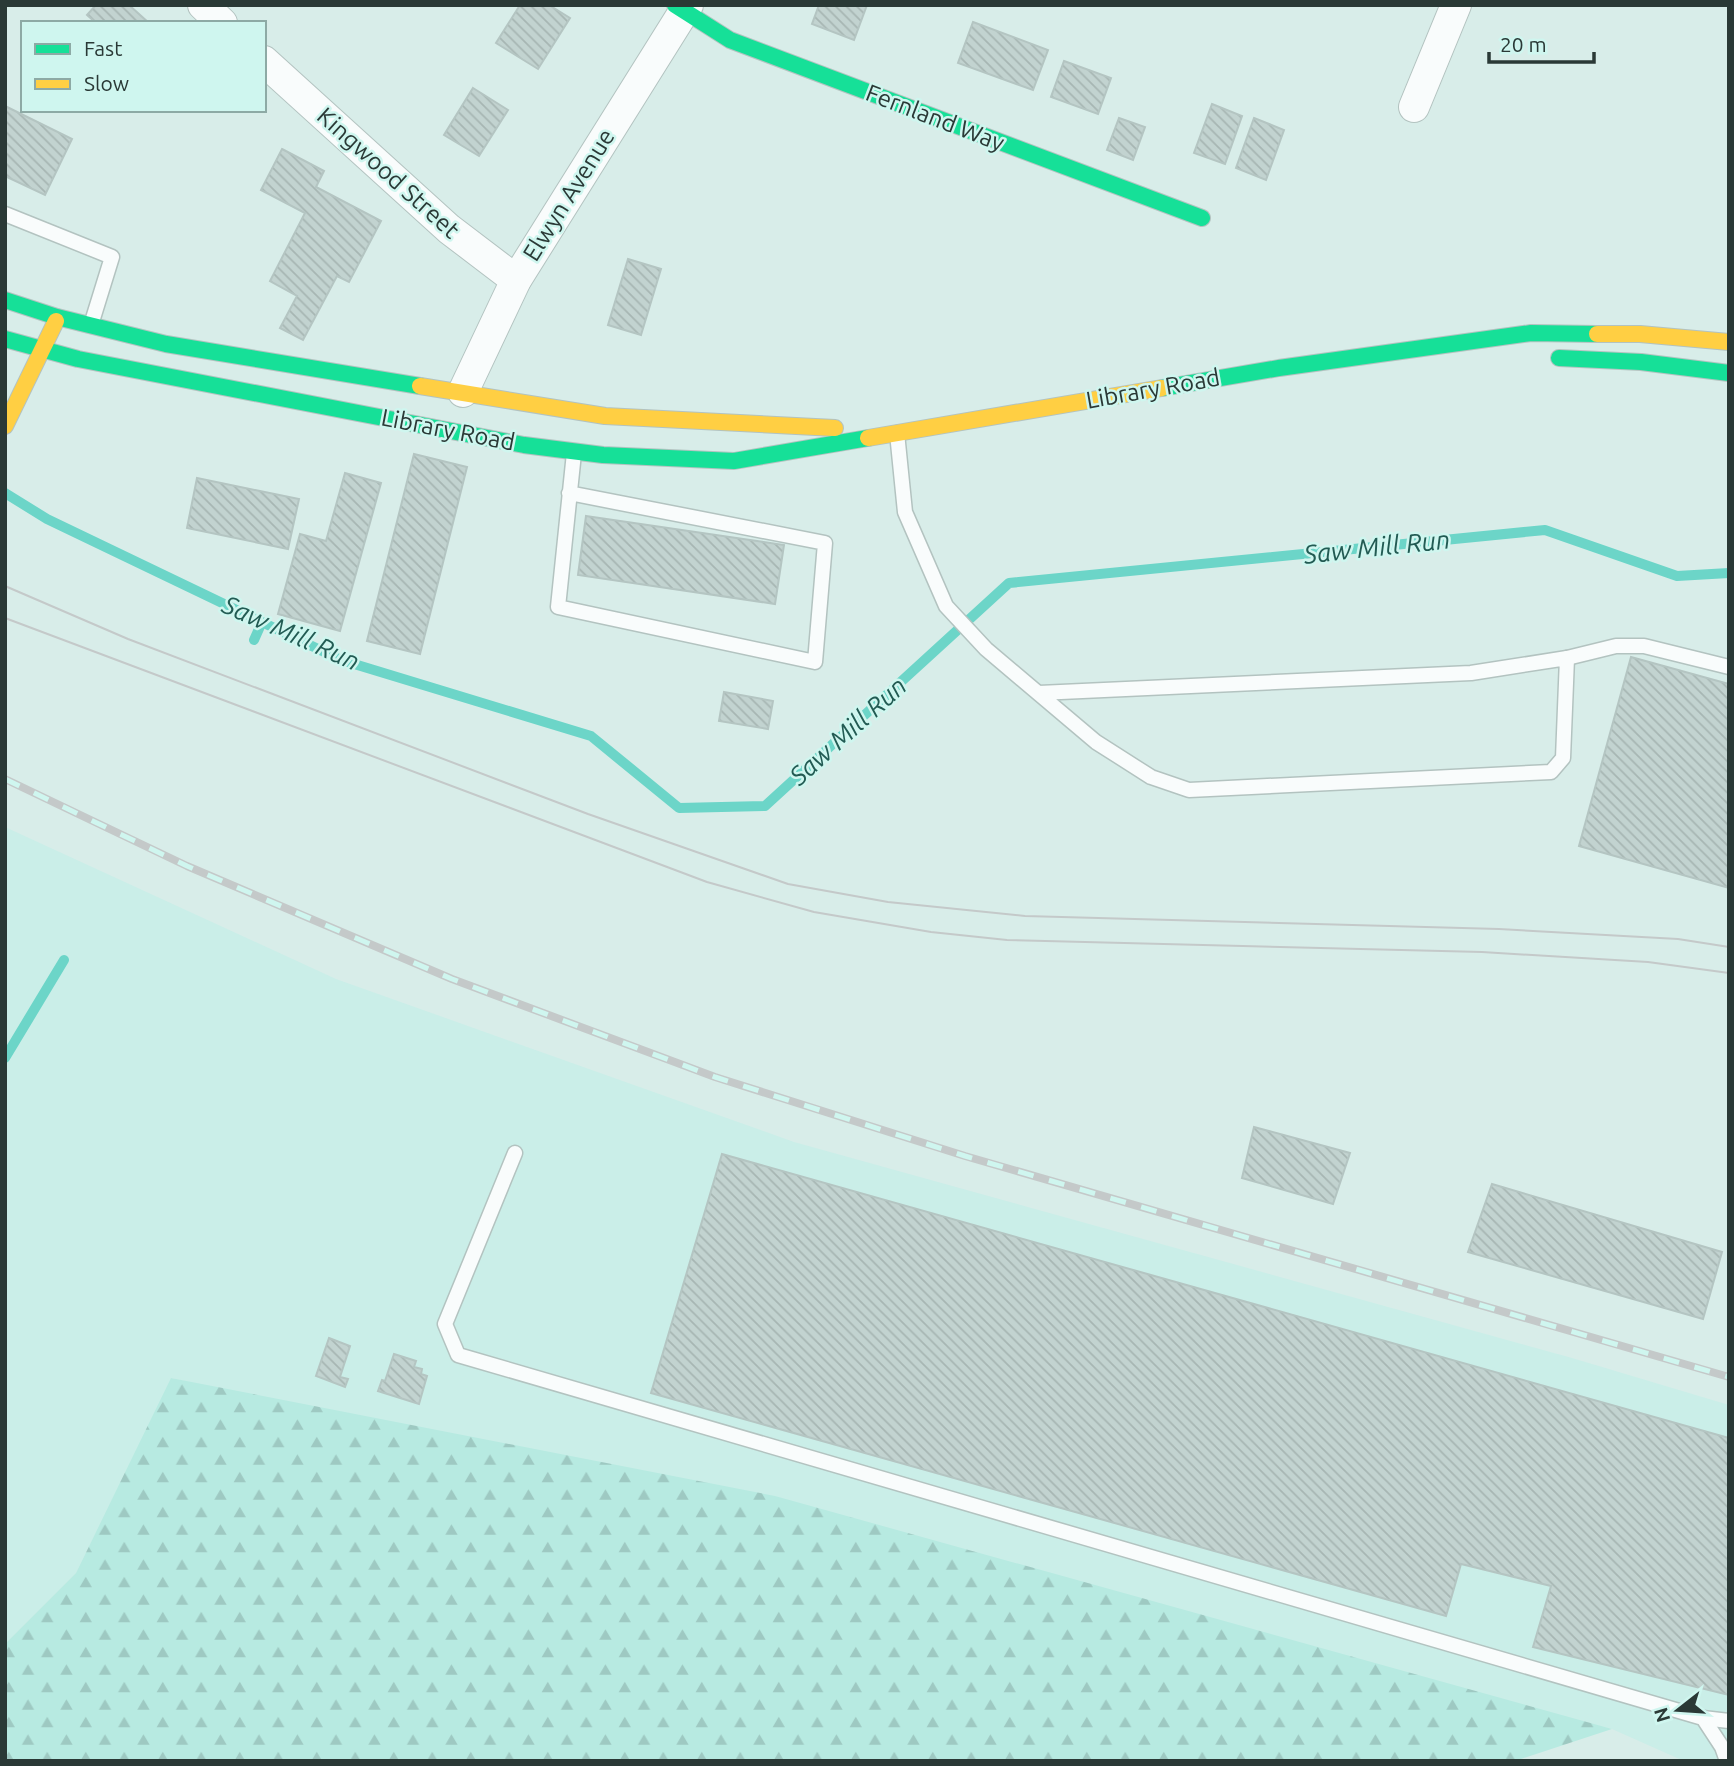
<svg xmlns="http://www.w3.org/2000/svg" width="1734" height="1766" font-family="Ubuntu,sans-serif">
	<style>
		.built { fill: #caeee8 }
		.forest { fill: url(#forest-firs) }
		.lines { fill: none; stroke-linecap: round; stroke-linejoin: round }
		.stream { stroke: #6cd5c8; stroke-width: 10 }
		.building { fill: url(#building-back-hatch); stroke: #b4c5c2; stroke-width: 2 }
		.lane-casing { stroke: #b3c3c0; stroke-width: 17 }
		.street-casing { stroke: #b3c3c0; stroke-width: 32 }
		.fast-casing { stroke: #b3c3c0; stroke-width: 18 }
		.slow-casing { stroke: #b3c3c0; stroke-width: 18 }
		.lane { stroke: #f9fcfc; stroke-width: 14 }
		.street { stroke: #f9fcfc; stroke-width: 30 }
		.fast { stroke: #16e098; stroke-width: 16 }
		.slow { stroke: #ffcf43; stroke-width: 16 }
		.tram { stroke: #c4c9c9; stroke-width: 2 }
		.rail-casing { stroke: #c4c9c9; stroke-width: 8 }
		.rail { stroke: #cff6ef; stroke-width: 5; stroke-dasharray: 16; stroke-linecap: butt }
		.labels { text-anchor: middle; stroke-width: 5; stroke-linejoin: round; paint-order: stroke }
		.street-label { font-size: 24px; fill: #2a3936; stroke: #cff6ef }
		.water-label { font-size: 26px; font-style: italic; fill: #225b53; stroke: #cff6ef }
	</style>
	<defs>
		<pattern id="forest-firs" width="22" height="20" patternUnits="userSpaceOnUse" patternTransform="scale(1.75)"><rect width="22" height="20" fill="#b7eae1"/><path d="M5 1l3.5 6h-7zM16 11l3.5 6h-7z" fill="#9ec9c2"/></pattern>
		<pattern id="building-back-hatch" width="6" height="6" patternUnits="userSpaceOnUse" patternTransform="scale(1.75)"><rect width="6" height="6" fill="#c2d3d0"/><path d="M-1 5l2 2M0 0l6 6M5-1l2 2" fill="none" stroke="#a7b6b3"/></pattern>
	</defs>
	<rect width="100%" height="100%" fill="#d8ede9"/>
	<!-- built -->
	<path class="built" d="M5,827L336,979L794,1142L1572,1358L1729,1405V1761H1684L1612,1729L172,1378L76,1573L5,1644Z"/>
	<!-- forest -->
	<path class="forest" d="M171,1378L775,1496L1612,1729L1515,1761H5V1644L76,1573Z"/>
	<g class="lines">
		<!-- stream -->
		<g class="stream">
			<path d="M5,493L47,519L341,660L591,736L679,808L765,806L1009,583L1545,530L1677,576L1729,573"/>
			<path d="M254,640L262,622"/>
			<path d="M5,1058L64,960"/>
		</g>
	</g>
	<!-- building -->
	<g class="building">
		<path d="M96,5H129L149,23H96L87,15Z"/>
		<path d="M520,5H549L570,18L538,69L496,43Z"/>
		<path d="M819,5H867L854,40L812,24Z"/>
		<path d="M973,22L1048,50L1033,90L958,63Z"/>
		<path d="M1064,61L1111,78L1098,114L1051,97Z"/>
		<path d="M473,88L508,110L479,156L444,135Z"/>
		<path d="M1212,104L1242,116L1225,164L1194,153Z"/>
		<path d="M5,106L72,139L45,195L5,176Z"/>
		<path d="M1119,118L1145,127L1133,160L1107,150Z"/>
		<path d="M1254,118L1284,130L1266,180L1236,168Z"/>
		<path d="M282,149L324,171L316,187L381,221L349,282L337,276L303,340L280,328L297,296L270,281L305,213L261,190Z"/>
		<path d="M628,259L661,269L641,335L608,325Z"/>
		<path d="M414,454L467,467L420,654L367,641Z"/>
		<path d="M345,473L381,483L340,631L278,614L300,534L326,541Z"/>
		<path d="M197,478L299,499L288,549L187,528Z"/>
		<path d="M586,516L784,545L775,604L578,575Z"/>
		<path d="M1631,657L1729,684V888L1579,846Z"/>
		<path d="M724,692L773,701L768,729L719,721Z"/>
		<path d="M1254,1127L1350,1153L1333,1204L1242,1178Z"/>
		<path d="M722,1154L1729,1438V1695L1533,1647L1551,1586L1461,1564L1446,1616L651,1393Z"/>
		<path d="M1492,1184L1722,1252L1703,1319L1468,1252Z"/>
		<path d="M329,1338L350,1346L340,1377L348,1379L345,1387L316,1376Z"/>
		<path d="M394,1354L416,1361L414,1367L422,1369L421,1374L427,1376L419,1404L378,1391L382,1380L385,1381Z"/>
	</g>
	<g class="lines">
		<!-- lane casing -->
		<g class="lane-casing">
			<g id="lane">
				<path d="M5,214L112,257L91,325"/>
				<path d="M897,433L905,512L946,606L986,649L1096,742L1151,777L1189,790L1551,772L1563,758L1567,658L1471,673L1039,693"/>
				<path d="M569,493L825,543L815,662L558,607L574,453"/>
				<path d="M1567,658L1616,646H1644L1729,667"/>
				<path d="M515,1153L445,1324L458,1355L1703,1718L1722,1747L1727,1761"/>
				<path d="M1703,1718L1729,1721"/>
			</g>
		</g>
		<!-- street casing -->
		<g class="street-casing">
			<g id="street">
				<path d="M203,5L222,23"/>
				<path d="M264,61L449,229L516,280"/>
				<path d="M1414,107L1456,5"/>
				<path d="M463,392L516,280L688,5"/>
			</g>
		</g>
		<!-- fast casing -->
		<g class="fast-casing">
			<g id="fast">
				<path d="M675,5L730,40L1202,218"/>
				<path d="M5,300L57,317L166,344L420,386"/>
				<path d="M5,339L78,359L524,445L603,455L734,461L868,438"/>
				<path d="M1559,358L1641,362L1729,373"/>
				<path d="M1162,388L1279,368L1531,333L1597,334"/>
			</g>
		</g>
		<!-- slow casing -->
		<g class="slow-casing">
			<g id="slow">
				<path d="M1597,334H1640L1729,342"/>
				<path d="M420,386L605,416L835,428"/>
				<path d="M5,426L56,321"/>
				<path d="M868,438L1162,388"/>
			</g>
		</g>
		<!-- lane -->
		<use href="#lane" class="lane"/>
		<!-- street -->
		<use href="#street" class="street"/>
		<!-- fast -->
		<use href="#fast" class="fast"/>
		<!-- slow -->
		<use href="#slow" class="slow"/>
		<!-- tram -->
		<g class="tram">
			<path d="M5,586L128,639L588,814L788,884L888,902L1025,916L1499,929L1678,939L1729,947"/>
			<path d="M5,618L707,882L814,912L931,932L1007,940L1482,952L1648,962L1729,973"/>
		</g>
		<!-- rail casing -->
		<g class="rail-casing">
			<path id="rail" d="M5,779L187,866L452,979L715,1077L965,1156L1729,1377"/>
		</g>
		<!-- rail -->
		<use href="#rail" class="rail"/>
	</g>
	<g class="labels">
		<!-- street labels -->
		<g class="street-label">
			<text transform="translate(935 118) rotate(21)" y="8">Fernland Way</text>
			<text transform="translate(388 173) rotate(42)" y="8">Kingwood Street</text>
			<text transform="translate(569 195) rotate(-58)" y="8">Elwyn Avenue</text>
			<text transform="translate(1153 389) rotate(-10)" y="8">Library Road</text>
			<text transform="translate(448 430) rotate(11)" y="8">Library Road</text>
		</g>
		<!-- water labels -->
		<g class="water-label">
			<text transform="translate(1377 547) rotate(-6)" y="9">Saw Mill Run</text>
			<text transform="translate(291 633) rotate(24)" y="9">Saw Mill Run</text>
			<text transform="translate(848 731) rotate(-42)" y="9">Saw Mill Run</text>
		</g>
	</g>
	<!-- border -->
	<rect width="1734" height="1766" fill="none" stroke="#2a3936" stroke-width="14"/>
	<!-- legend -->
	<rect x="21" y="21" width="245" height="91" fill="#cff6ef" stroke="#8daaa5" stroke-width="2"/>
	<rect x="35" y="44" width="35" height="10" fill="#16e098" stroke="#8daaa5" stroke-width="2"/>
	<text x="84" y="56" font-size="21" fill="#2a3936">Fast</text>
	<rect x="35" y="79" width="35" height="10" fill="#ffcf43" stroke="#8daaa5" stroke-width="2"/>
	<text x="84" y="91" font-size="21" fill="#2a3936">Slow</text>
	<!-- north arrow -->
	<g transform="translate(1678 1710) rotate(253)" stroke="#cff6ef" stroke-width="5" paint-order="stroke">
	<path d="M0-5L12 26L0 18L-12 26Z" fill="#2a3936"/>
	<text y="-10" font-size="19" font-weight="bold" text-anchor="middle" fill="#2a3936">N</text>
	</g>
	<!-- scale -->
	<path d="M1489 52v10h105v-10" fill="none" stroke="#2a3936" stroke-width="3.5"/>
	<text x="1500" y="52" font-size="21" fill="#2a3936" stroke="#cff6ef" stroke-width="5" paint-order="stroke">20 m</text>
</svg>
